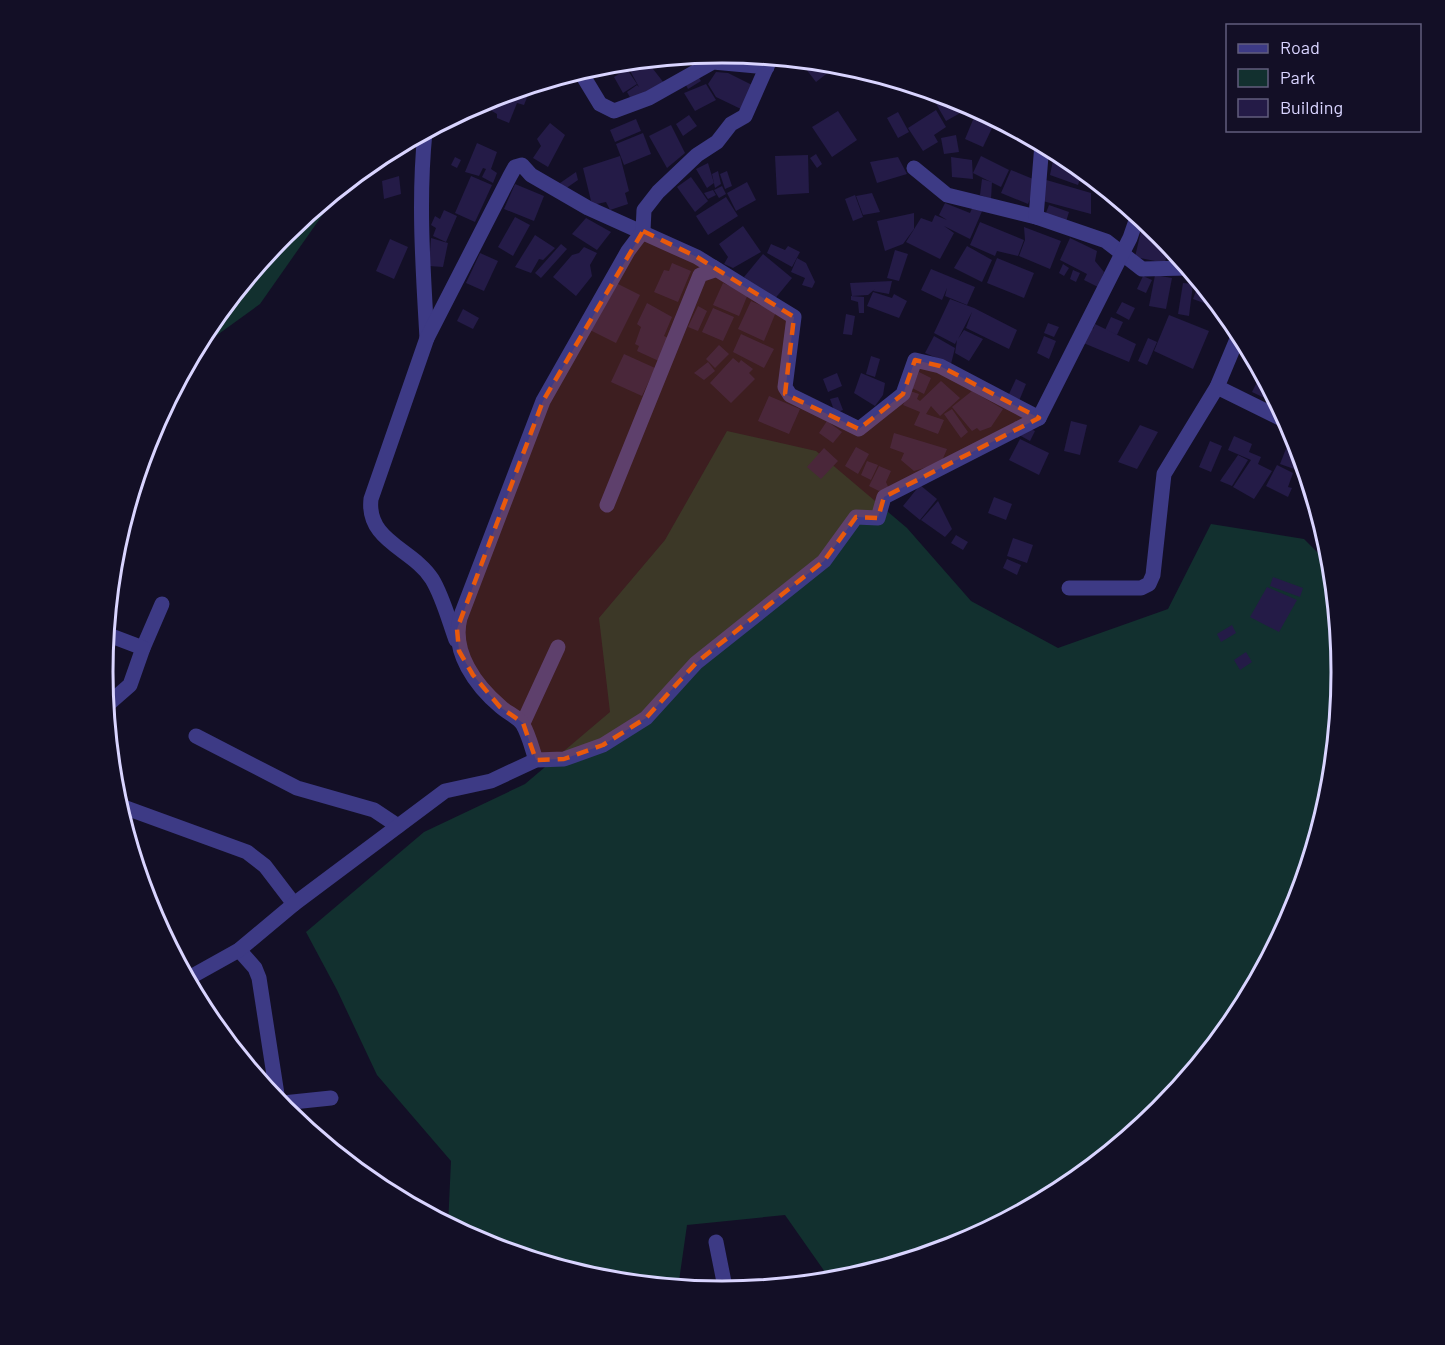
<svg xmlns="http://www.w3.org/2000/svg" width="1445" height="1345" font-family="Barlow,sans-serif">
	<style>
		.green { fill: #12302f }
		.building { fill: #241b47 }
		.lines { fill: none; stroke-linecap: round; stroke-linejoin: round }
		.minor { stroke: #3d3a85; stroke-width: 15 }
		.marked { fill: #e8590c; fill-opacity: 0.2; stroke: #e8590c; stroke-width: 4.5; stroke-dasharray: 12 8; stroke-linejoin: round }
		.rim { fill: none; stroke: #d9d4ff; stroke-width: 3 }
	</style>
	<rect width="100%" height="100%" fill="#130f26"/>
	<!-- green -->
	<g class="green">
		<path d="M328,198V207L260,304L195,351L207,328L284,234Z"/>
		<path d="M727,431L816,451L907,528L971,601L1058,648L1168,609L1211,524L1304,539L1332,567L1342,673L1331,794L1295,910L1238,1017L1161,1111L1067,1188L959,1245L843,1281L832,1282L785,1215L687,1225L678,1288L601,1281L485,1245L448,1226L451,1161L377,1075L337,990L306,932L424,832L525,784L610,712L599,618L665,540Z"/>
	</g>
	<!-- building -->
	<g class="building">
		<path d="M716,53H723L762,56L759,62Z"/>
		<path d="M646,60L664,83L631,99L627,92L637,85L639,87L628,67Z"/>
		<path d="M799,60L839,64L816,82Z"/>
		<path d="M627,69L637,84L623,93L614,77Z"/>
		<path d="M716,72L728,73L754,86L743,110L716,97L708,84Z"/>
		<path d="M698,76L701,81L688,89L685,83Z"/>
		<path d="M706,84L716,100L695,111L684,93Z"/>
		<path d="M518,90L528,95L524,105L517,103L509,123L497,118V114L485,107L489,99L495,101L497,96Z"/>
		<path d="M935,92L960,100L969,108L946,121L931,95Z"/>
		<path d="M936,110L946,127L934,135L938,142L923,151L908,128Z"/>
		<path d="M838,111L857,140L832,157L812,127Z"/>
		<path d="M898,112L909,132L898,138L887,118Z"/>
		<path d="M689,115L697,126L683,136L676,124Z"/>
		<path d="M975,115L994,124L983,147L965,139Z"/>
		<path d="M636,119L641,131L615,142L610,130Z"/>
		<path d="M550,123L565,135L548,167L533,158L541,146L537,139Z"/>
		<path d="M671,125L685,153L667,168L649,136Z"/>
		<path d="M643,133L651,154L624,165L616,144Z"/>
		<path d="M956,135L959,152L944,154L941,138Z"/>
		<path d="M477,143L497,152L491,169L497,173L493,183L482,177L486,169L483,168L479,176L465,172Z"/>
		<path d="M816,154L822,164L817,168L810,158Z"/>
		<path d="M808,155L809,193L777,195L775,156Z"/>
		<path d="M1054,155L1072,161L1083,170L1078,185L1050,175Z"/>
		<path d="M620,156L629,191L625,193L628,204L610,210L606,202L592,205L583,168Z"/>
		<path d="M981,156L1009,170L1001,187L973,173Z"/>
		<path d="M455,157L461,160L457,168L451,165Z"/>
		<path d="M898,157L907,174L877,183L870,162Z"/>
		<path d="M951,157L972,160L973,179L952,177Z"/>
		<path d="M708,163L714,183L707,188L696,169Z"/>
		<path d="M1011,170L1038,181L1028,204L1001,193Z"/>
		<path d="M718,171L721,184L715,188L712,174Z"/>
		<path d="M727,171L732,186L725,189L720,174Z"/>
		<path d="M576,172L578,180L565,189L560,183Z"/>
		<path d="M399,176L401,194L384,199L382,181Z"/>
		<path d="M471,176L492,185L475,222L455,213Z"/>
		<path d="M691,177L708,201L695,212L677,187Z"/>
		<path d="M982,179L992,182L991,199L980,195Z"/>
		<path d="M1043,179L1091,193V214L1039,200Z"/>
		<path d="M747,182L756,200L736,211L727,193Z"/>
		<path d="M515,184L544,196L534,221L504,209Z"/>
		<path d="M722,186L726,194L719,198L714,190Z"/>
		<path d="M1104,187L1113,195L1120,201L1102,196Z"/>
		<path d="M713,190L716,195L708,199L704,193Z"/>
		<path d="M872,193L880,212L863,215L856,196Z"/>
		<path d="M855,195L863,217L853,221L845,199Z"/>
		<path d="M726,197L738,216L708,235L696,216Z"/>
		<path d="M945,203L970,213L974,204L983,209L970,239L944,226L954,233L940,259L906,242L921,218L932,222L935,215L947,220L939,215Z"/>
		<path d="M1049,205L1069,212L1065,225L1044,218Z"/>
		<path d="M444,210L457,216L446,242L433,236L436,228L431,225L435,216L440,219Z"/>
		<path d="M914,213V229L903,244L885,251L877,221Z"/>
		<path d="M515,217L530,225L513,256L498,247Z"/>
		<path d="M586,218L611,232L597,250L572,234Z"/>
		<path d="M980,222L1024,240L1018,256L997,251L995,256L970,245Z"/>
		<path d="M743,226L761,252L733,268L724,264L728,257L719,244Z"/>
		<path d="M1024,227L1061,241L1050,269L1019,256L1025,240Z"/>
		<path d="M1141,231L1162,235L1169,244L1165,263L1135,257Z"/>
		<path d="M535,235L555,248L543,260L539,259L531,273L515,267Z"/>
		<path d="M431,238L448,243L443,267L429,266Z"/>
		<path d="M1070,238L1097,251L1095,261L1104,272L1098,287L1084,280L1087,274L1060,260Z"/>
		<path d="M390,239L408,247L394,279L376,271Z"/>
		<path d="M561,244L567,249L541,278L535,273Z"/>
		<path d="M771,244L785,250L788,246L800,252L792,267L767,253Z"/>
		<path d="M967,246L992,260L982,282L954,268Z"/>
		<path d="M584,247L597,253L590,265L592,276L576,296L553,277L572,255L579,253Z"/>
		<path d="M895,250L908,254L899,281L887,278Z"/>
		<path d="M480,253L498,261L484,291L466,283Z"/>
		<path d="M763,254L792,278L773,301L744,277Z"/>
		<path d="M797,258L806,263L815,282L812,288L802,285L805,278L791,272Z"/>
		<path d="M997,258L1034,273L1024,298L987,283Z"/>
		<path d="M672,263L691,271L678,302L654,292L664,270L669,271Z"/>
		<path d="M1063,264L1069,268L1064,276L1059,273Z"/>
		<path d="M931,269L975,287L967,305L945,296L947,288L942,300L921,290Z"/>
		<path d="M1073,270L1080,273L1076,282L1070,279Z"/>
		<path d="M1155,275L1172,278L1166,309L1149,306Z"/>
		<path d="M1143,276L1152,280L1146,293L1137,289Z"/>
		<path d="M892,281L889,294L873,291L875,289L868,295L852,296L850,283Z"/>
		<path d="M614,282L640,295L616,343L590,330Z"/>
		<path d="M723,283L748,294L739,316L713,305Z"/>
		<path d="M1183,283L1193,284L1189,316L1178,314Z"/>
		<path d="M1199,283L1215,300L1212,306L1193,299Z"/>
		<path d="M873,292L892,298L894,294L907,301L899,318L867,306Z"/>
		<path d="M851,296L864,297V313H859L858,302L851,300Z"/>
		<path d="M950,299L974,308L1017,330L1009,349L966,328L972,312L958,339L964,330L983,339L969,361L955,353L957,340L955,344L934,333Z"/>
		<path d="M751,301L776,312L764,341L738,329Z"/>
		<path d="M1122,302L1135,308L1129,320L1116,313Z"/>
		<path d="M647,303L672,317L664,336L668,338L661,362L637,351L639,346L635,344L641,327L637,324Z"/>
		<path d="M698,306L707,311L698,331L688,327Z"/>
		<path d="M713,308L734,317L723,341L702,332Z"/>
		<path d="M463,309L479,318L473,329L457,321Z"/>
		<path d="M846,314L855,316L852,335L843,334Z"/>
		<path d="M1169,315L1209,331L1193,369L1154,351Z"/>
		<path d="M1111,317L1123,322L1117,335L1105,330Z"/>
		<path d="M1048,323L1059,327L1054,337L1044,333Z"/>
		<path d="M1095,324L1136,344L1129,362L1081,342L1087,327L1093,329Z"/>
		<path d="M741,334L774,349L764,368L733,352Z"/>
		<path d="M934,336L955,348L951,364L925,353Z"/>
		<path d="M1044,336L1056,341L1049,359L1037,353Z"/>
		<path d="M1148,338L1157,342L1147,365L1138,361Z"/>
		<path d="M719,345L729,354L715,368L706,359Z"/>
		<path d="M624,354L655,368L642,396L611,382Z"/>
		<path d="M871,356L880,359L875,377L866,374Z"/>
		<path d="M733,358L739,363L741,360L753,369L749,373L755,379L731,403L710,383Z"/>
		<path d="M708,362L715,371L704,380L694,373Z"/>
		<path d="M919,372L931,378L924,394L912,388Z"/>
		<path d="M1262,372L1275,397L1273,402L1252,392Z"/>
		<path d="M837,373L842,386L828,392L823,379Z"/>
		<path d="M861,373L885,383L883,395L875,406L854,393Z"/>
		<path d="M1016,379L1026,384L1019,401L1008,396Z"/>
		<path d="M941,381L960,398L940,416L931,406L926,414L944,420L938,434L914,425L920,412L903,405L910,391L919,394L917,399L920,401Z"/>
		<path d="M972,391L1003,409L991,427L980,431L977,428L972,431L952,407Z"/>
		<path d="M769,396L800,409L789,434L758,421Z"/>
		<path d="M838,397L843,410L835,413L830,399Z"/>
		<path d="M952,409L968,432L961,438L944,414Z"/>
		<path d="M827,421L842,432L833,443L819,433Z"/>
		<path d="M1015,421L1035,431L1030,441L1010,430Z"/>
		<path d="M1071,421L1087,425L1080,455L1064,451Z"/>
		<path d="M1140,425L1158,432L1137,469L1118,462Z"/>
		<path d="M894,433L947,449L941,463L914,471L901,460L904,453L890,448Z"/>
		<path d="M1234,436L1252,444L1249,452L1261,457L1258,464L1272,471L1254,499L1233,487L1251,460L1228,450Z"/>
		<path d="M1291,436L1296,438L1302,457L1297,470L1280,464Z"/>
		<path d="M1020,439L1049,453L1039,475L1009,460Z"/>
		<path d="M1210,441L1222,446L1211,472L1199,467Z"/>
		<path d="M856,447L869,454L858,474L845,466Z"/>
		<path d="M824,448L838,461L821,479L807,467Z"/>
		<path d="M1238,455L1248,460L1232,486L1220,481Z"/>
		<path d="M867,461L878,465L871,480L861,475Z"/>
		<path d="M1277,465L1293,473L1288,487L1292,488L1288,497L1266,486Z"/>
		<path d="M879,466L891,471L886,482L889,489L881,492L869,486Z"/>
		<path d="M1307,475L1308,477L1312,490L1301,485Z"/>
		<path d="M920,485L937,499L920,520L903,506Z"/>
		<path d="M994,497L1012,504L1006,520L988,513Z"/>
		<path d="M938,501L952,529L945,537L921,520Z"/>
		<path d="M1317,505L1320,518H1321L1310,512Z"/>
		<path d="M956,535L968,542L963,550L951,543Z"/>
		<path d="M1013,538L1033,545L1027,563L1007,556Z"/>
		<path d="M1007,559L1021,565L1017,575L1003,568Z"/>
		<path d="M1273,577L1303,588L1300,597L1270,586Z"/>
		<path d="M1267,587L1297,600L1279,632L1250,617Z"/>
		<path d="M1232,625L1236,633L1221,642L1217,634Z"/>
		<path d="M1246,652L1252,662L1240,670L1234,660Z"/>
	</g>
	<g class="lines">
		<!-- minor -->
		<g class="minor">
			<path d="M580,71L600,104L614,111L649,98L713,62L767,67"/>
			<path d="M425,132C418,201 423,269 427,338"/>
			<path d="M914,168L947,195L1036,217L1106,241L1142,269L1188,268"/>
			<path d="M1036,217L1042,144"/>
			<path d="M713,267L794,317L785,387L790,395L859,429L903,394L915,360L940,366L1039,418"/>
			<path d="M1217,387L1288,422"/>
			<path d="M1069,588H1141L1149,584L1153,575L1164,474L1217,387L1240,332"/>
			<path d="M456,640C449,621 443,597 432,579C413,549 366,541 371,499L427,338L510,176L515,167L522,165L531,175L588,208L697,257L713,267L712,271L700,275L607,505"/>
			<path d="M143,648L162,604"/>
			<path d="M106,706L130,685L143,648L106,634"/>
			<path d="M523,723L558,647"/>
			<path d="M196,736L297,788L374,810L398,826"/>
			<path d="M536,760C532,749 529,735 523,725C519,717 507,713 501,707C476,686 451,652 460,618L543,401L628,251L643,231L644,210L658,192L697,155L717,142L731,124L745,116L771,57"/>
			<path d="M118,805L247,852L265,866L294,904"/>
			<path d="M239,950L255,968L259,978L278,1101L283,1103L331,1098"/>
			<path d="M187,979L239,950L294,904L445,791L491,781L536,760L564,759L603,745L646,718L696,663L824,561L856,517L878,518L884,497L1039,418L1130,238L1138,215"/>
			<path d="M716,1242L726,1292"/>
		</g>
	</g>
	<!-- marked area -->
	<path class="marked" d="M643,231L697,257L794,317L785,394L859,429L903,394L915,360L940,366L1039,418L884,497L878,518L856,517L824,561L696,663L646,718L603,745L564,759L536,760L523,723L500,707L473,675L459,651L457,629L543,401Z"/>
	<!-- crop -->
	<path d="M0 0H1445V1345H0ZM113 672a609 609 0 1 1 1218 0a609 609 0 1 1-1218 0Z" fill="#130f26" fill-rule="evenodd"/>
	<path class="rim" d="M113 672a609 609 0 1 1 1218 0a609 609 0 1 1-1218 0Z"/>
	<!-- legend -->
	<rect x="1226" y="24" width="195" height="108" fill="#130f26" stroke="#625e7d" stroke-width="1.5"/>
	<rect x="1238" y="44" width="30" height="9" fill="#3d3a85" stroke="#625e7d" stroke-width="1.5"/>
	<text x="1280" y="54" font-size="18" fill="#d9d4ff">Road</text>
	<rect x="1238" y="69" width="30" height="18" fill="#12302f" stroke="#625e7d" stroke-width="1.5"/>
	<text x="1280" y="84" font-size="18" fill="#d9d4ff">Park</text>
	<rect x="1238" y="99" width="30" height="18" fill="#241b47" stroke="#625e7d" stroke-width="1.5"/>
	<text x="1280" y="114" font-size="18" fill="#d9d4ff">Building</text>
</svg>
